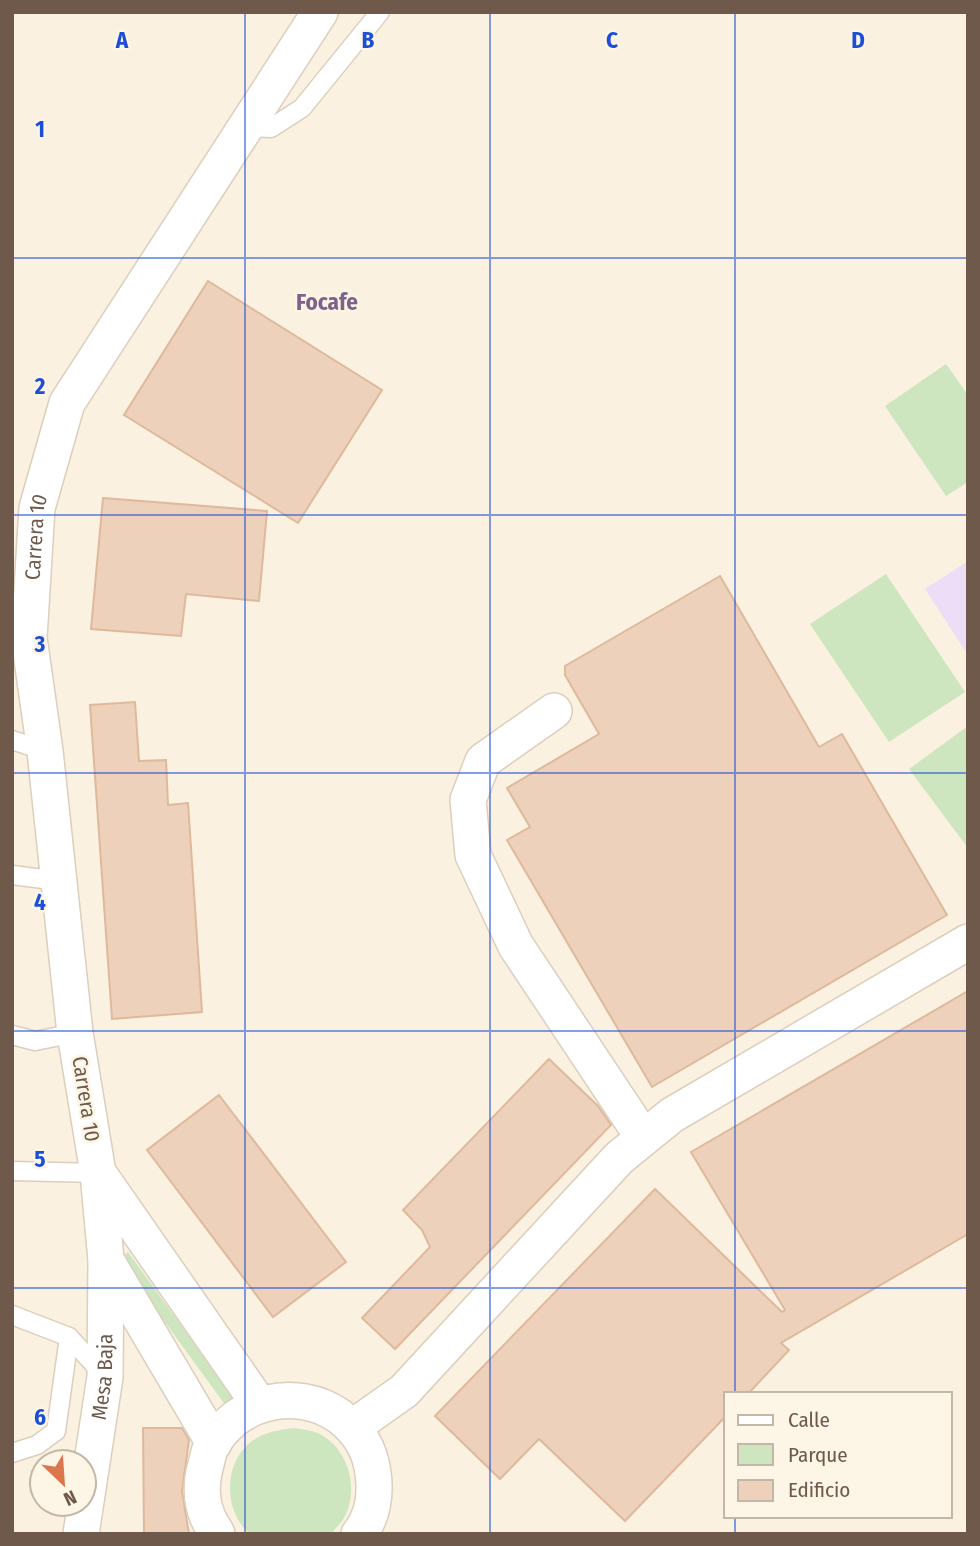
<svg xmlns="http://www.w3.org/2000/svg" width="980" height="1546" font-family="'Fira Sans Condensed',sans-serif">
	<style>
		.education { fill: #eeddf6 }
		.green { fill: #cde6c0 }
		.building { fill: #edd1ba; stroke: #deb99c; stroke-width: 2 }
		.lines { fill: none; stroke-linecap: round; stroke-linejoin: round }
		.lane-casing { stroke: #ddcebd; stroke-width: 21 }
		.street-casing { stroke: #ddcebd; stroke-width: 38 }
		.lane { stroke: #fff; stroke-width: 18 }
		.street { stroke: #fff; stroke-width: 35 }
		.grid { fill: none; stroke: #1d4ed8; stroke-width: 2; stroke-opacity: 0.55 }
		.labels { text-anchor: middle; stroke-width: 5; stroke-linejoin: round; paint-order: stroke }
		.street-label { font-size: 21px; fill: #6e594a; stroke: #fdf5e5 }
		.neighbourhood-label { font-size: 23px; font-weight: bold; fill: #7f628b; stroke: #fdf5e5 }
		.grid-label { font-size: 23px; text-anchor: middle; font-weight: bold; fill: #1d4ed8; stroke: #fdf5e5; stroke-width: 5; stroke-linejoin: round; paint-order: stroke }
	</style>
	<rect width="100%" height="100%" fill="#faf1e0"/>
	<!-- education -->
	<path class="education" d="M968,561V655L925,589Z"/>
	<!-- green -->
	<g class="green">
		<path d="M946,364L968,395V482L946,496L885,406Z"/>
		<path d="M886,574L965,692L889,742L810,624Z"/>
		<path d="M968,726V848L909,769Z"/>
		<path d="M128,1252L235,1400L226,1406L119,1259Z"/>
		<path d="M294,1428C301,1429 309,1430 315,1432C347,1444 360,1487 345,1516C342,1523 335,1528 331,1534H250C223,1512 223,1462 252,1441C265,1432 278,1430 294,1428Z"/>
	</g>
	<!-- building -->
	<g class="building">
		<path d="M208,281L382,390L298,523L124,415Z"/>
		<path d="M103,498L267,511L259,601L186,594L181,636L91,629Z"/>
		<path d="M720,576L819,747L842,734L947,915L652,1087L507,840L530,827L507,788L599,734L565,675V666Z"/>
		<path d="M135,702L139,761L166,760L168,805L188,803L202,1012L112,1019L90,705Z"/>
		<path d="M968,991V1234L781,1343L789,1350L748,1394H726V1416L625,1521L539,1439L500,1479L435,1416L655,1189L782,1312L785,1310L691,1152Z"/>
		<path d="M549,1059L598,1106L611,1125L395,1349L362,1318L430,1247L422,1230L403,1210Z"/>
		<path d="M219,1095L346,1262L273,1317L147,1150Z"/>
		<path d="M143,1428H182L189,1440L182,1491L189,1534H144Z"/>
	</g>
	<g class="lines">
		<!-- lane casing -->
		<g class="lane-casing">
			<g id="lane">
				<path d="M246,127L271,128L302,108L380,12"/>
				<path d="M12,740L45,751"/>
				<path d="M12,875L59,881"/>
				<path d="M12,1035L35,1041L75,1033"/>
				<path d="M12,1171L98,1173"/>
				<path d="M12,1315L69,1337L103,1374"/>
				<path d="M12,1453L37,1445L56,1431L69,1337"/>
			</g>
		</g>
		<!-- street casing -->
		<g class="street-casing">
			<g id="street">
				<path d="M554,711L483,761L468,800L473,855L516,946L643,1137"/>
				<path d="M99,1174L259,1404"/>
				<path d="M106,1260L214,1443"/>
				<path d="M353,1427L404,1391L619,1158L672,1115L968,942"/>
				<path id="s1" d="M81,1534L105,1377L106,1260L98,1173L75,1033L45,751L29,638L37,508L67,403L320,12"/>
				<path d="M217,1534C214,1528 209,1522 207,1515C201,1501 201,1482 205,1468C207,1461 208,1453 211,1447C235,1401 296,1386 339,1416C358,1430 370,1449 373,1473C376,1494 373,1517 359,1534"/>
			</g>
		</g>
		<!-- lane -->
		<use href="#lane" class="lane"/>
		<!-- street -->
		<use href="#street" class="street"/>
	</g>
	<!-- grid -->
	<path class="grid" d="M245,12V1534M490,12V1534M735,12V1394M12,258H968M12,515H968M12,773H968M12,1031H968M12,1288H968M735,1516V1534"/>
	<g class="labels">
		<!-- street labels -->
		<g class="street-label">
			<text dy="7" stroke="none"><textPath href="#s1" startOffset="1004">Carrera 10</textPath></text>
			<text transform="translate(86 1099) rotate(81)" y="7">Carrera 10</text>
			<text dy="7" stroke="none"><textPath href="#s1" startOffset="159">Mesa Baja</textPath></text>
		</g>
		<!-- neighbourhood labels -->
		<g class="neighbourhood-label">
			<text x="327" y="310">Focafe</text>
		</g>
	</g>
	<g class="grid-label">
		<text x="122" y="48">A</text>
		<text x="368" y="48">B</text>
		<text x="612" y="48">C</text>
		<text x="858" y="48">D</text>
		<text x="40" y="137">1</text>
		<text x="40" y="394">2</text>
		<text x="40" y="652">3</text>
		<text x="40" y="910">4</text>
		<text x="40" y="1167">5</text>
		<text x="40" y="1425">6</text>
	</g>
	<!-- border -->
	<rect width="980" height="1546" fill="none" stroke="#6e594a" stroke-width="28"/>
	<!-- legend -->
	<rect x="724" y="1392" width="228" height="126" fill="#fdf5e5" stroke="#c4b7a7" stroke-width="2"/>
	<rect x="738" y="1415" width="35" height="10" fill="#ffffff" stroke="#c4b7a7" stroke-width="2"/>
	<text x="788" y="1427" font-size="21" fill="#6e594a">Calle</text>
	<rect x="738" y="1444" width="35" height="21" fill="#cde6c0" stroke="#c4b7a7" stroke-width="2"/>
	<text x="788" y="1462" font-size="21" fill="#6e594a">Parque</text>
	<rect x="738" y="1480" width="35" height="21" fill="#edd1ba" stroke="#c4b7a7" stroke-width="2"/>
	<text x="788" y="1497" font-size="21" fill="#6e594a">Edificio</text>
	<!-- north arrow -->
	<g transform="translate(63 1483) rotate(155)"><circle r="33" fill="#fdf5e5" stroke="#c4b7a7" stroke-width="2"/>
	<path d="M0-5L12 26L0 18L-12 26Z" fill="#db764d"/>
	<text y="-10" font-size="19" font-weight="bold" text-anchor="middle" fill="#6e594a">N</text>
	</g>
</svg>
